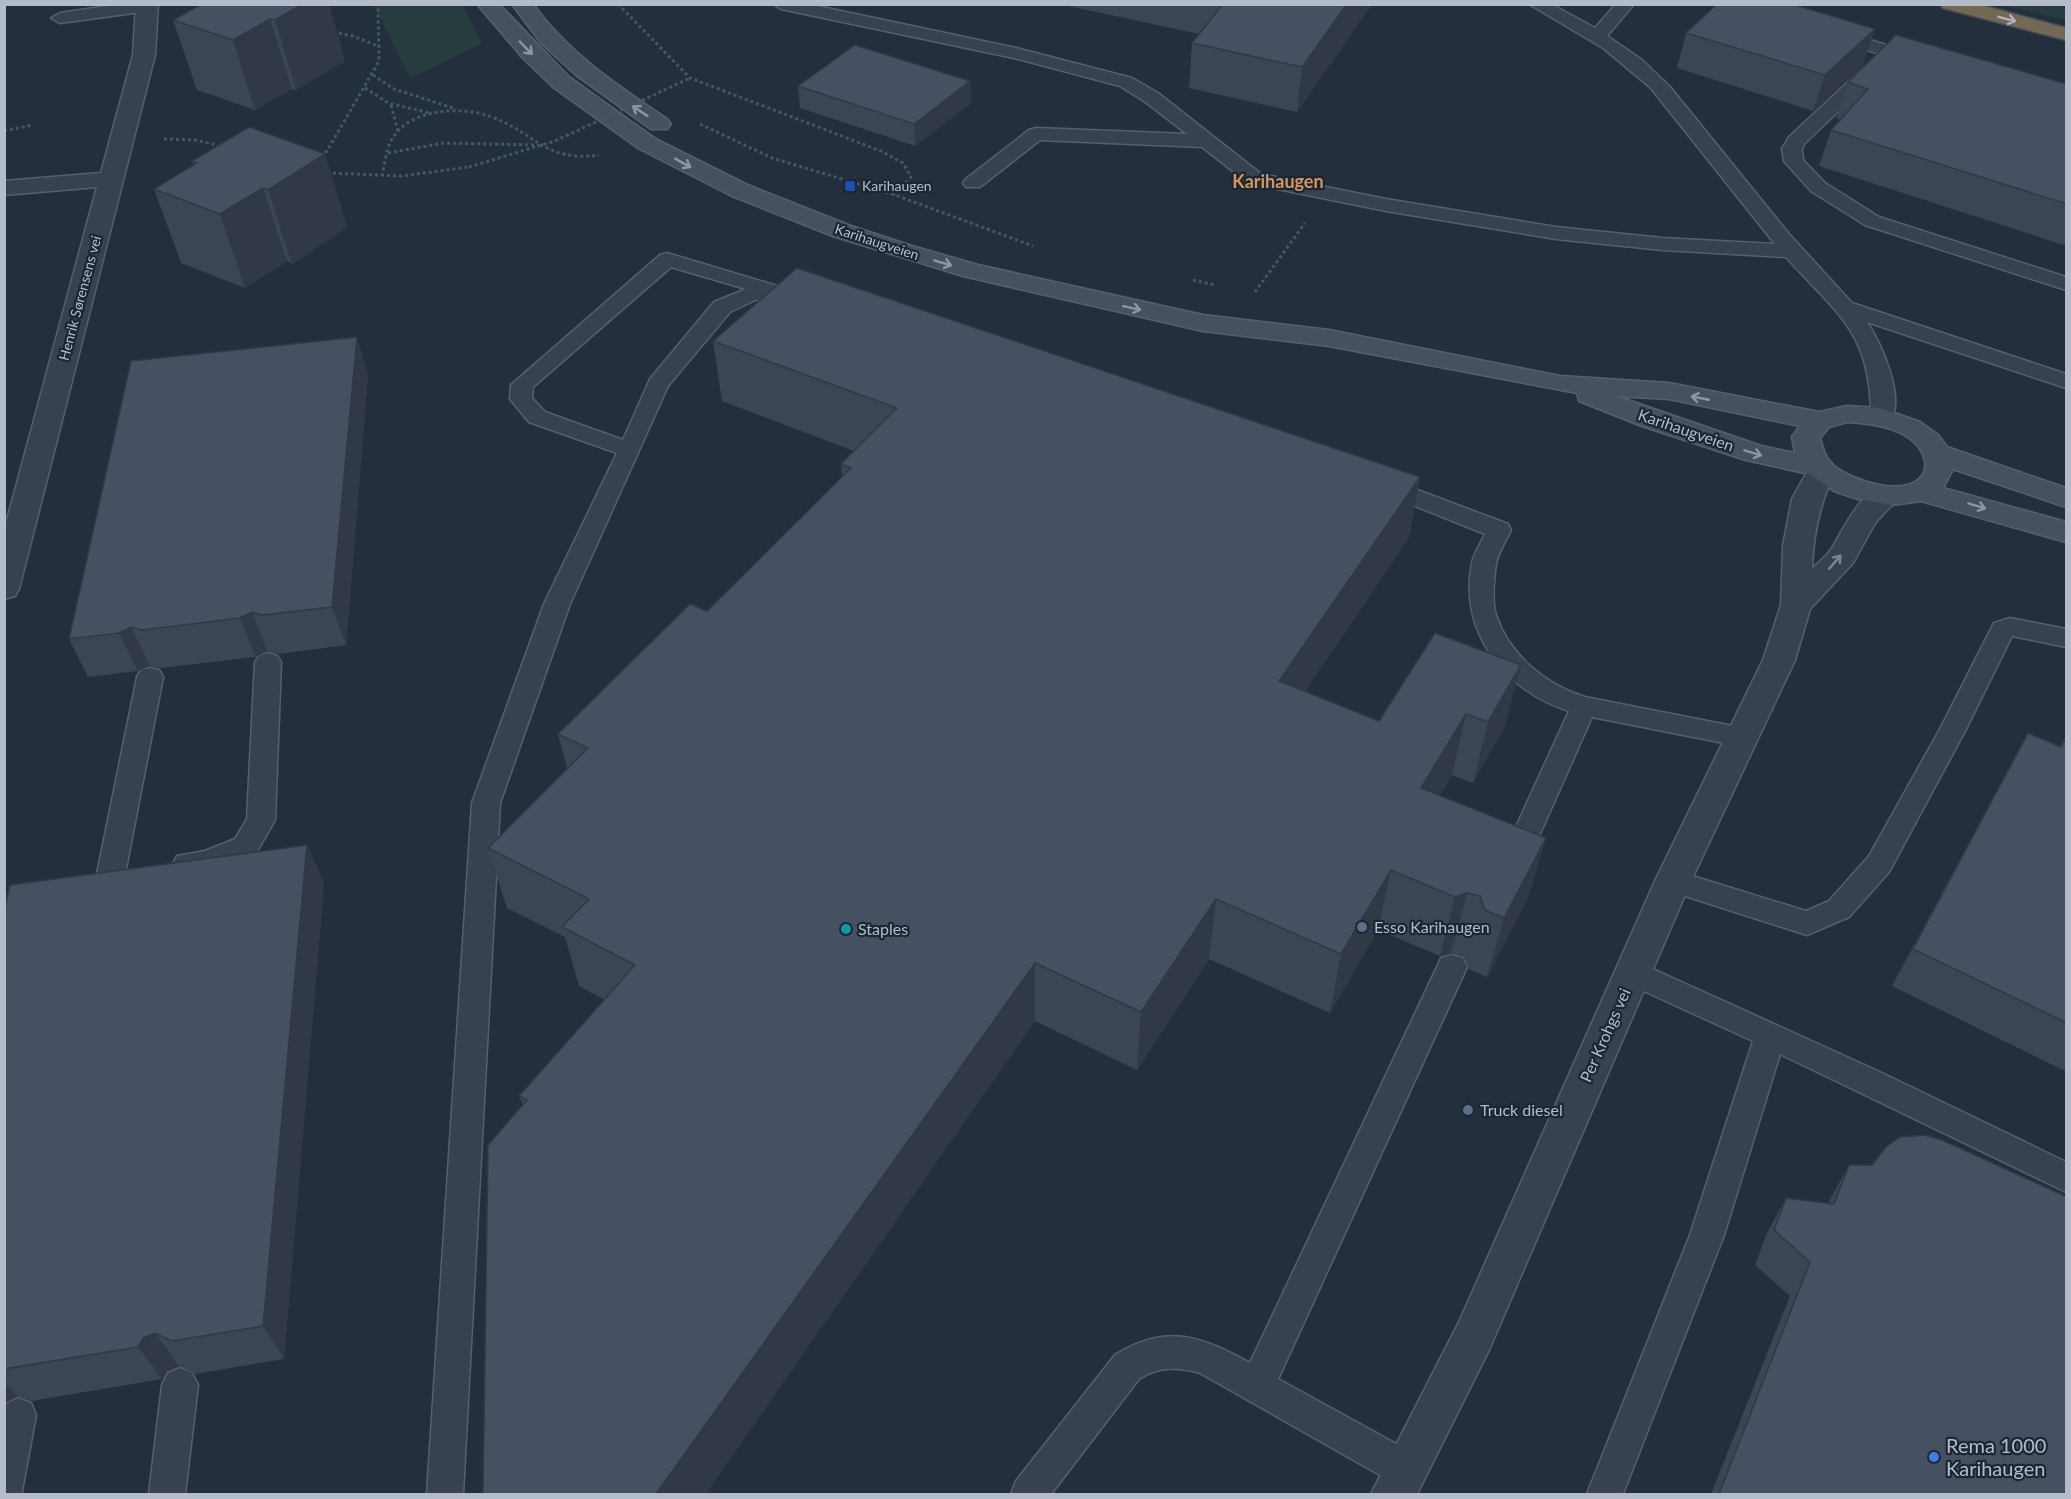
<svg xmlns="http://www.w3.org/2000/svg" width="2071" height="1499" font-family="Lato,sans-serif">
	<style>
		.green { fill: #263c3f }
		.lines { fill: none; stroke-linecap: round; stroke-linejoin: round }
		.service-casing { stroke: #565f6c; stroke-width: 3 }
		.minor-casing { stroke: #565f6c; stroke-width: 3 }
		.tertiary-casing { stroke: #565f6c; stroke-width: 3 }
		.secondary-casing { stroke: #565f6c; stroke-width: 3 }
		.motorway-casing { stroke: #434c59; stroke-width: 3 }
		.path { stroke: #44595c; stroke-width: 3; stroke-dasharray: 3 3; stroke-linecap: butt }
		.service { fill: #38414e; fill-rule: evenodd }
		.minor { fill: #38414e; fill-rule: evenodd }
		.tertiary { fill: #38414e; fill-rule: evenodd }
		.secondary { fill: #465061; fill-rule: evenodd }
		.motorway { fill: #746855; fill-rule: evenodd }
		.path-bridge { stroke: #44595c; stroke-width: 3; stroke-dasharray: 3 3; stroke-linecap: butt }
		.wall { fill: #3b4654 }
		.shaded-wall { fill: #303945 }
		.building { fill: #455162; stroke: #303945; stroke-width: 1.5 }
		.oneway { stroke: #aeb4bd }
		.oneway2 { stroke: #8e96a5 }
		.oneway3 { stroke: #7c8592 }
		.transit-dot { fill: #1a4fb4; stroke: #1d2633; stroke-width: 2 }
		.service-dot { fill: #5c6f8a; stroke: #1d2633; stroke-width: 2 }
		.culture-dot { fill: #0f9aa8; stroke: #1d2633; stroke-width: 2 }
		.shop-dot { fill: #3f7fe0; stroke: #1d2633; stroke-width: 2 }
		.labels { text-anchor: middle; stroke-width: 4.5; stroke-linejoin: round; paint-order: stroke }
		.far-poi-label { font-size: 14px; fill: #b4bcc9; stroke: #1d2633; text-anchor: start }
		.far-street-label { font-size: 14px; fill: #b4bcc9; stroke: #1d2633 }
		.street-label { font-size: 16px; fill: #b4bcc9; stroke: #1d2633 }
		.poi-label { font-size: 16px; fill: #b4bcc9; stroke: #1d2633; text-anchor: start }
		.far-district-label { font-size: 18px; font-weight: bold; fill: #d59563; stroke: #1d2633 }
		.near-poi-label { font-size: 20px; fill: #b4bcc9; stroke: #1d2633; text-anchor: start }
	</style>
	<rect width="100%" height="100%" fill="#242f3e"/>
	<!-- green -->
	<g class="green">
		<path d="M374,5H463L482,44L410,78Z"/>
		<path d="M2005,5H2066V20Z"/>
	</g>
	<g class="lines">
		<!-- service casing -->
		<g class="service-casing">
			<g id="service">
				<path d="M121,4L157,6L148,11L60,23L51,18L60,13Z"/>
				<path d="M773,4H808L1016,48L1132,78L1158,93L1261,174L1386,199L1556,227L1662,238L1775,244L1650,87L1603,48L1529,4H1551L1595,28L1616,4H1634L1607,36L1642,60L1670,87L1789,234L1852,303L2066,374V388L1867,322C1881,343 1906,398 1890,422H1874L1871,417C1871,332 1838,315 1786,257L1662,250L1556,239L1386,211L1248,183L1202,147L1040,140L980,187H966L963,183L966,179L1029,130L1036,128L1187,134L1144,101L1120,86L1014,58L781,9Z"/>
				<path d="M1833,29L1923,56L1926,60L1917,65L1827,38L1824,34L1827,30Z"/>
				<path d="M1870,66L1879,71L1876,75L1804,144L1802,149L1803,160L1825,183L1879,217L2066,277V290L1865,225L1811,191L1784,161L1782,149L1789,137L1864,67Z"/>
				<path d="M667,253L791,290L810,297L814,301L810,305L803,307L782,300H755L730,312L668,386L570,604L500,803L463,1494H427L472,803L544,604L617,453L529,422L510,399L511,385L660,255ZM671,267L746,289L714,302L650,379L623,440L545,412L532,398L533,387Z"/>
				<path d="M1383,477L1508,524L1511,530C1506,540 1498,553 1496,564C1494,578 1492,602 1496,615C1509,655 1546,685 1585,697L1753,730L1757,737L1753,744L1744,747L1592,717L1523,872L1513,875L1503,872L1499,864L1569,711C1505,691 1458,632 1472,563C1474,553 1481,543 1485,534L1375,490L1371,485L1375,480Z"/>
				<path d="M2010,618L2066,629V647L2012,636L1965,731L1889,872L1849,917L1807,935L1663,889L1659,881L1663,873L1673,870L1806,911L1829,901L1869,856L1939,731L1994,623Z"/>
				<path d="M268,653L277,656L281,662L275,820L255,855L208,873L187,875L177,872L173,864L177,856L205,851L235,839L247,819L255,662L259,656Z"/>
				<path d="M150,668L159,670L163,677L125,874L121,882L111,885L101,882L97,874L137,677L141,670Z"/>
				<path d="M1452,955L1463,958L1467,967L1278,1379L1420,1457L1425,1470L1420,1483L1407,1488L1394,1483L1200,1373C1178,1367 1159,1366 1139,1379L1051,1494H1011L1016,1481L1115,1355C1166,1323 1201,1336 1250,1363L1437,967L1441,958Z"/>
				<path d="M1633,960L1882,1073L2066,1162V1192L1780,1054L1724,1235L1623,1494H1587L1690,1235L1753,1041L1622,981L1618,972L1622,963Z"/>
				<path d="M180,1368L192,1373L198,1385L185,1494H149L162,1385L168,1373Z"/>
				<path d="M18,1398L31,1403L36,1415L22,1491L21,1494H4V1405Z"/>
			</g>
		</g>
		<!-- minor casing -->
		<g class="minor-casing">
			<path id="minor" d="M136,4H158L155,55L19,589L15,596L4,599V531L97,187L4,195V181L101,173L133,55Z"/>
		</g>
		<!-- tertiary casing -->
		<g class="tertiary-casing">
			<path id="tertiary" d="M1821,462L1831,465L1835,471C1820,503 1813,534 1812,569C1819,562 1827,556 1832,548C1846,525 1864,480 1897,488L1901,495L1875,523L1853,563L1810,609L1795,660L1691,881L1489,1350L1417,1494H1371L1459,1322L1655,881L1763,660L1781,605L1783,546L1792,499L1811,465Z"/>
		</g>
		<!-- secondary casing -->
		<g class="secondary-casing">
			<g id="secondary">
				<path d="M477,4H499L569,77L654,138L750,186L851,226L912,246L978,265L1203,315L1329,330L1560,376L1669,383L1819,412L1847,406L1880,408L1920,422L1938,435L1947,447L2066,488V507L1953,469L1943,488L2066,522V542L1921,501L1892,505L1858,499L1834,491L1809,474L1746,460L1642,426L1579,401L1577,393L1329,346L1203,331L963,276L833,236L732,196L638,148L553,87L522,57ZM1616,396L1669,399L1800,426L1792,437L1795,453L1761,446ZM1847,422C1873,423 1918,429 1925,461C1926,467 1925,473 1920,478C1902,497 1851,480 1834,466C1825,458 1823,449 1820,438L1829,427Z"/>
				<path d="M512,4H533C568,53 618,86 667,119L671,124L667,129H651L576,75L542,44Z"/>
			</g>
		</g>
		<!-- motorway casing -->
		<g class="motorway-casing">
			<path id="motorway" d="M1940,4H1977L2066,28V40L1943,8Z"/>
		</g>
		<!-- path -->
		<g class="path">
			<path d="M618,4L690,78L881,151L903,163L911,177L895,195"/>
			<path d="M333,32L353,36L380,47"/>
			<path d="M373,75L394,89L456,109"/>
			<path d="M365,88L388,103L430,113"/>
			<path d="M391,105L398,131"/>
			<path d="M700,124L772,158L895,195L1033,246"/>
			<path d="M4,131L33,125"/>
			<path d="M164,139L195,140L221,146"/>
			<path d="M388,153L444,143L538,145"/>
			<path d="M320,156L327,151L379,61L378,4"/>
			<path d="M327,173L402,176L469,167"/>
			<path d="M382,176C385,163 386,147 394,136C412,109 461,106 489,116C534,131 544,163 599,155"/>
			<path d="M1193,280L1215,285"/>
			<path d="M1255,292L1305,223"/>
		</g>
		<!-- service -->
		<use href="#service" class="service"/>
		<!-- minor -->
		<use href="#minor" class="minor"/>
		<!-- tertiary -->
		<use href="#tertiary" class="tertiary"/>
		<!-- secondary -->
		<use href="#secondary" class="secondary"/>
		<!-- motorway -->
		<use href="#motorway" class="motorway"/>
		<!-- path-bridge -->
		<path class="path-bridge" d="M469,167L555,141L690,78"/>
	</g>
	<!-- wall -->
	<g class="wall">
		<path d="M202,4H329L345,61L296,90L292,89L255,110L197,90L173,20Z"/>
		<path d="M1059,4H1372L1297,112L1189,88L1192,43L1199,34Z"/>
		<path d="M1875,29L1863,64L1813,111L1677,68L1686,33Z"/>
		<path d="M970,81L971,103L915,146L800,108L798,86Z"/>
		<path d="M1848,82L2067,84V246L1819,166L1831,130L1840,120L1836,118Z"/>
		<path d="M325,154L347,227L292,264L287,261L245,288L181,263L154,189L194,166L192,161Z"/>
		<path d="M713,341L1420,477L1409,538L1305,691L1379,721L1435,633L1505,726L1473,783L1452,775L1439,796L1546,838L1528,898L1487,977L1469,969L1464,956L1451,953L1440,956L1378,930L1330,1013L1209,959L1137,1070L1035,1021L523,1105L519,1096L605,1000L579,986L565,937L507,908L488,848L567,768L558,734L707,611L842,477L841,464L854,451L722,401Z"/>
		<path d="M368,375L346,645L278,654L267,651L256,657L160,668L150,666L138,671L88,677L69,639Z"/>
		<path d="M2067,734V1072L1892,986L2007,771L2060,746Z"/>
		<path d="M307,845L324,883L284,1359L195,1374L179,1366L167,1371L162,1379L32,1401L17,1396L4,1404V911Z"/>
		<path d="M1849,1165L2067,1494H1711L1790,1296L1755,1265L1767,1233L1786,1198L1828,1203Z"/>
	</g>
	<!-- shaded-wall -->
	<g class="shaded-wall">
		<path d="M303,4H329L345,61L296,90L275,20Z"/>
		<path d="M1347,4H1372L1297,112L1302,67Z"/>
		<path d="M270,19L292,89L255,110L233,40Z"/>
		<path d="M1875,29L1863,64L1813,111L1825,75Z"/>
		<path d="M970,81L971,103L915,146L914,124Z"/>
		<path d="M325,154L347,227L292,264L268,190Z"/>
		<path d="M263,188L287,261L245,288L220,214Z"/>
		<path d="M357,337L368,375L346,645L332,607Z"/>
		<path d="M1420,477L1409,538L1271,742L1279,681Z"/>
		<path d="M252,612L267,651L256,657L240,618Z"/>
		<path d="M131,627L150,666L138,671L119,633Z"/>
		<path d="M1521,665L1505,726L1473,783L1488,722Z"/>
		<path d="M1466,714L1452,775L1408,849L1421,788Z"/>
		<path d="M1546,838L1528,898L1487,977L1504,918Z"/>
		<path d="M307,845L324,883L284,1359L263,1326Z"/>
		<path d="M1391,870L1378,930L1330,1013L1341,954Z"/>
		<path d="M1467,893L1451,953L1440,956L1455,897Z"/>
		<path d="M1216,899L1209,959L1137,1070L1141,1012Z"/>
		<path d="M1035,963V1021L706,1494H656Z"/>
		<path d="M155,1333L179,1366L167,1371L162,1379L138,1347L143,1338Z"/>
		<path d="M4,1382L17,1396L4,1404Z"/>
	</g>
	<!-- building -->
	<g class="building">
		<path d="M202,4H303L275,20L270,19L233,40L173,20Z"/>
		<path d="M1223,4H1347L1302,67L1192,43Z"/>
		<path d="M1717,4H1792L1875,29L1825,75L1686,33Z"/>
		<path d="M1896,35L2067,84V204L1831,130L1868,89L1848,82Z"/>
		<path d="M855,45L970,81L914,124L798,86Z"/>
		<path d="M249,127L325,154L268,190L263,188L220,214L154,189L197,163L192,161Z"/>
		<path d="M797,268L1420,477L1279,681L1379,721L1435,633L1521,665L1488,722L1466,714L1421,788L1546,838L1504,918L1485,910L1480,896L1467,893L1455,897L1391,870L1341,954L1216,899L1141,1012L1035,963L656,1494H483L488,1145L527,1100L519,1096L635,965L562,927L589,899L488,848L588,748L558,734L690,604L707,611L851,468L841,464L897,408L713,341Z"/>
		<path d="M357,337L332,607L262,615L252,612L240,618L142,630L131,627L119,633L69,639L131,361Z"/>
		<path d="M2028,733L2061,747L2067,737V1023L1913,949Z"/>
		<path d="M307,845L263,1326L172,1341L155,1333L143,1338L138,1347L4,1369V911L10,885Z"/>
		<path d="M1925,1135L1942,1140L2067,1197V1494H1719L1810,1262L1774,1230L1786,1198L1834,1204L1849,1165H1872L1886,1147L1900,1137Z"/>
	</g>
	<!-- one-way arrows -->
	<defs><path id="oneway-shaft" d="M-6 0H5M1.5-3L5.5 0L1.5 3" fill="none" stroke-width="1.6" stroke-linecap="round" stroke-linejoin="round" transform="scale(1.5)"/></defs>
	<use class="oneway" href="#oneway-shaft" transform="translate(2007 19) rotate(14)"/>
	<g class="oneway2">
		<use href="#oneway-shaft" transform="translate(526 48) rotate(46)"/>
		<use href="#oneway-shaft" transform="translate(640 111) rotate(-146)"/>
		<use href="#oneway-shaft" transform="translate(683 163) rotate(29)"/>
		<use href="#oneway-shaft" transform="translate(943 263) rotate(16)"/>
		<use href="#oneway-shaft" transform="translate(1132 308) rotate(12)"/>
		<use href="#oneway-shaft" transform="translate(1700 398) rotate(-169)"/>
		<use href="#oneway-shaft" transform="translate(1753 453) rotate(17)"/>
		<use href="#oneway-shaft" transform="translate(1977 506) rotate(17)"/>
	</g>
	<use class="oneway3" href="#oneway-shaft" transform="translate(1835 562) rotate(-49)"/>
	<!-- markers -->
	<rect class="transit-dot" x="844" y="180" width="12" height="12" rx="3"/>
	<g class="service-dot">
		<circle cx="1362" cy="927" r="6"/>
		<circle cx="1468" cy="1110" r="6"/>
	</g>
	<circle class="culture-dot" cx="846" cy="929" r="6"/>
	<circle class="shop-dot" cx="1934" cy="1457" r="6"/>
	<g class="labels">
		<!-- far-poi labels -->
		<g class="far-poi-label">
			<text x="862" y="191">Karihaugen</text>
		</g>
		<!-- far-street labels -->
		<g class="far-street-label">
			<text transform="translate(877 242) rotate(18)" y="5">Karihaugveien</text>
			<text transform="translate(80 298) rotate(-75)" y="5">Henrik Sørensens vei</text>
		</g>
		<!-- street labels -->
		<g class="street-label">
			<text transform="translate(1686 430) rotate(19)" y="6">Karihaugveien</text>
			<text transform="translate(1605 1035) rotate(-66)" y="6">Per Krohgs vei</text>
		</g>
		<!-- poi labels -->
		<g class="poi-label">
			<text x="1374" y="933">Esso Karihaugen</text>
			<text x="858" y="935">Staples</text>
			<text x="1480" y="1116">Truck diesel</text>
		</g>
		<!-- far-district labels -->
		<g class="far-district-label">
			<text x="1278" y="188">Karihaugen</text>
		</g>
		<!-- near-poi labels -->
		<g class="near-poi-label">
			<text x="1946" y="1453">Rema 1000<tspan x="1946" dy="23">Karihaugen</tspan></text>
		</g>
	</g>
	<!-- border -->
	<rect width="2071" height="1499" fill="none" stroke="#b4bcc9" stroke-width="12"/>
</svg>
